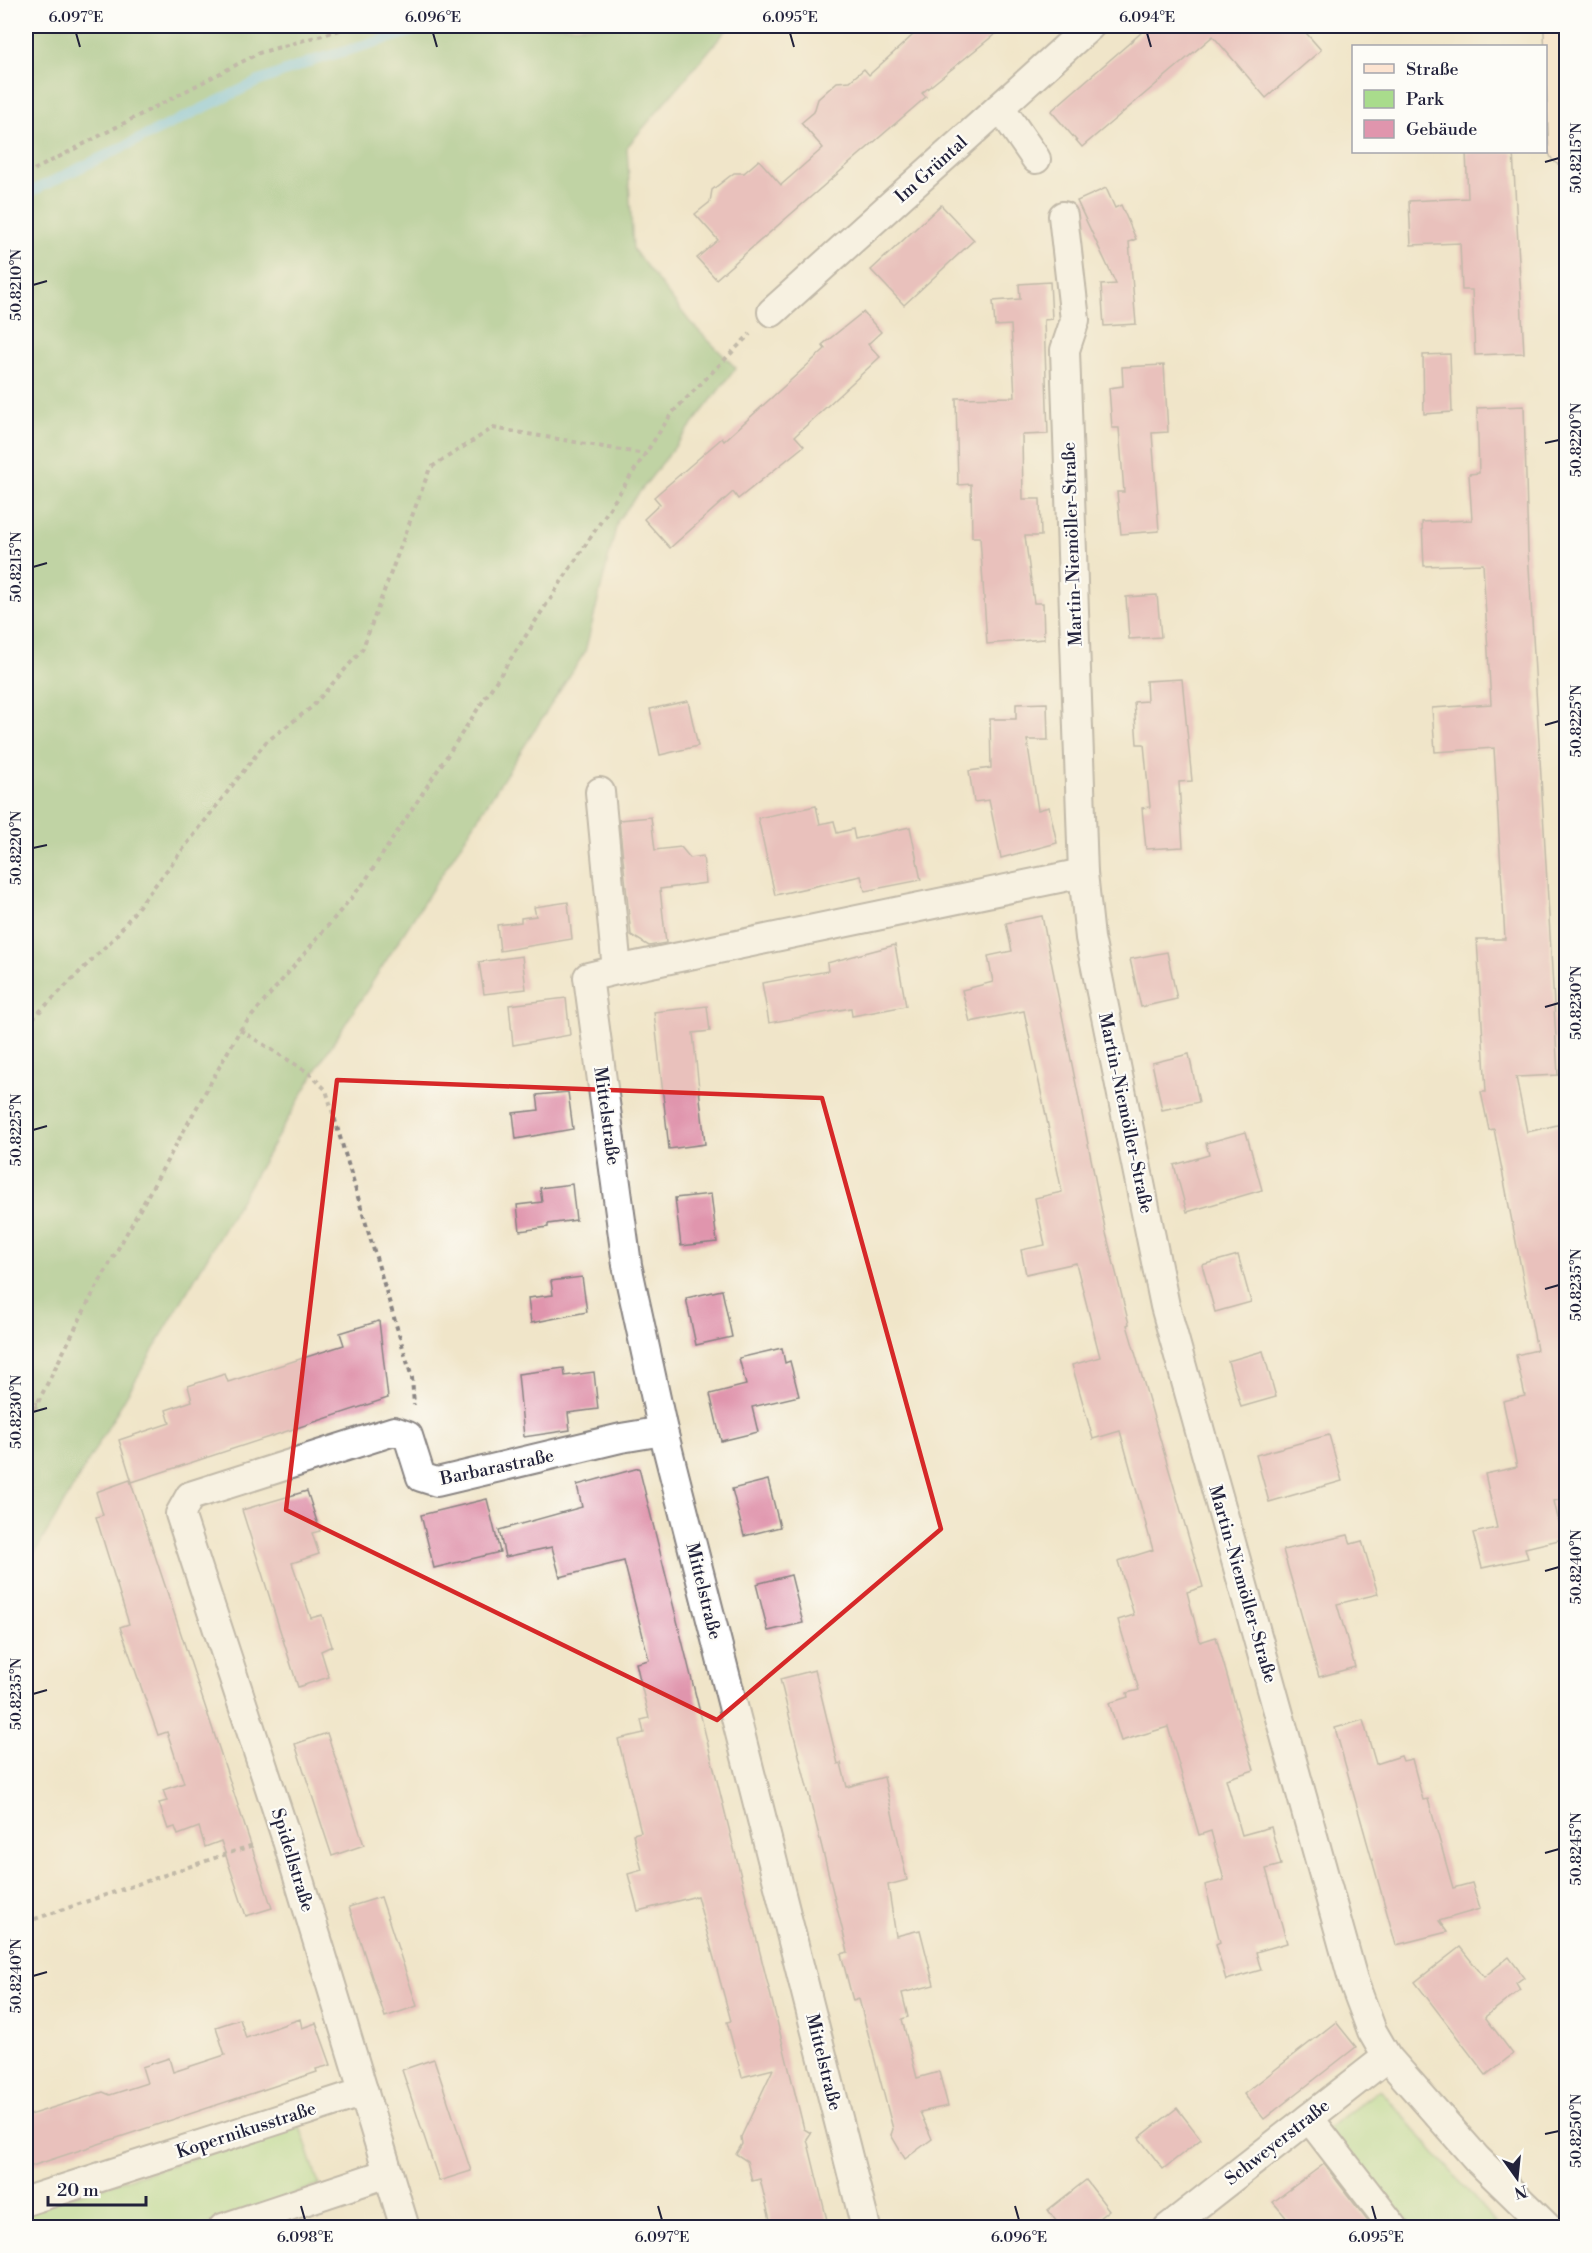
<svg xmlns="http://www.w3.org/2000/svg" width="1592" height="2253" font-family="'Libre Bodoni',serif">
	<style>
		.green { fill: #a9dc8c; stroke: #667f64; stroke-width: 1.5 }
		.forest { fill: #86bc78; stroke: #546f5a; stroke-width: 1.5 }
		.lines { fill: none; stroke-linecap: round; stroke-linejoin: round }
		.stream { stroke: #6ac3e7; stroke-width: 10 }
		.building { fill: #e095ad }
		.minor-casing { stroke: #898482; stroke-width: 32 }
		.secondary-casing { stroke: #898482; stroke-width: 36 }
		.path { stroke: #898482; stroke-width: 4; stroke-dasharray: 4.5 4.5; stroke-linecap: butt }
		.minor { stroke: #fff; stroke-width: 28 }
		.secondary { stroke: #fde4d1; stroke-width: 33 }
		.marked { fill: none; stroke: #d62828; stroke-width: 4.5; stroke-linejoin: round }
		.ticks { fill: none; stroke: #22223b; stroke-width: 2 }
		.labels { text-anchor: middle; stroke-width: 4.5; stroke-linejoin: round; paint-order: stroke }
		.street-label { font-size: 18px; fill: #22223b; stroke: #fdfcf7 }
		.neatline { fill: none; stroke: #22223b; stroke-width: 2 }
		.ticks-label { font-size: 15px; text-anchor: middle; fill: #22223b }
	</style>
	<rect width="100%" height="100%" fill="#fdfcf7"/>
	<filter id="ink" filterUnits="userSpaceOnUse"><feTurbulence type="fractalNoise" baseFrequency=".0167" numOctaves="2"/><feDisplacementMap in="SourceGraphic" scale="12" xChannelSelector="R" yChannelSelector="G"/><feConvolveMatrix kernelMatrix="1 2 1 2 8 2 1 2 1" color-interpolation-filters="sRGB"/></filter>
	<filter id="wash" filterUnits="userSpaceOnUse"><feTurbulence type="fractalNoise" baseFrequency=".008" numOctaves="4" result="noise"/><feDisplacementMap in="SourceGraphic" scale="24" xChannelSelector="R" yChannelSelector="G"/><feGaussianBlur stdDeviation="1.35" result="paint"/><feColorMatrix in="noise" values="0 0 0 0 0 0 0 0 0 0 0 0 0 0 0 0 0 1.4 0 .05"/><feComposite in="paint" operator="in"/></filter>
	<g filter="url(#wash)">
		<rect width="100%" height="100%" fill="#f0e5c9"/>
		<!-- green -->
		<g class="green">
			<path d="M1380,2089L1499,2227H1405L1327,2129Z"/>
			<path d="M300,2126L319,2185L201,2227L26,2228V2210Z"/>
		</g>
		<!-- forest -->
		<path class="forest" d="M26,26H730L627,147L633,249L690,322L736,368L618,520L585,652L324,1057L26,1568Z"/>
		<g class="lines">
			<!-- stream -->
			<path class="stream" d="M26,194L257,82L315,60L431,26"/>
		</g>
		<g id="blocks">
			<!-- building -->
			<g class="building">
				<path d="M923,26H1005L922,93L926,97L716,279L697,258L718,240L695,214L710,202L712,190L734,173H744L759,160L781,185L823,148L801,123L814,112L818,99L837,82L850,81L864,69L869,75Z"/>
				<path d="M1149,26H1300L1321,50L1266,98L1213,36L1082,147L1051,111Z"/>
				<path d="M1466,152H1513L1524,353L1475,355L1472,290H1462L1460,243L1411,245L1409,201L1468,198Z"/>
				<path d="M1106,188L1115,208L1121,205L1136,239L1129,242L1136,324L1104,326L1101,285L1116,284L1077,201Z"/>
				<path d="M941,205L974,240L904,305L871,270Z"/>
				<path d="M1050,282L1052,319L1044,320L1048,434L1022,435L1023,499H1040L1041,536H1025L1034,603H1043L1044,639L987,644L980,537H972L971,484L958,485L956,398L1015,397L1011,325L995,326L993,301L1020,299L1019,284Z"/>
				<path d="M863,312L881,332L868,344L880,357L795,436L804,446L738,499L733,492L670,548L644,519L660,504L654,497L722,438L724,441L825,349L822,345Z"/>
				<path d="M1450,354L1452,412L1424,414L1423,355Z"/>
				<path d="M1164,365L1168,432L1152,433L1159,531L1121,534L1117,492H1124L1119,428H1112L1109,388L1123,386L1122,367Z"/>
				<path d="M1524,406L1528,549L1558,1075L1516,1077L1527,1132L1566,1123V1498L1554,1501L1563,1539L1525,1548L1528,1558L1482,1568L1473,1533L1497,1528L1485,1474L1517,1467L1503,1401L1525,1396L1516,1355L1537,1350L1494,1129L1489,1130L1481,1092H1486L1477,939H1505L1494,748L1435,752L1432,708L1491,704L1483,564L1424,566L1422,522L1472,520L1469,474L1479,473L1477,408Z"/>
				<path d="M1157,595L1161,637L1129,639L1126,597Z"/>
				<path d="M1182,679L1192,781L1179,782L1183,847L1146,849L1142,808L1150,807L1144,744H1137L1134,702L1147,701L1146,681Z"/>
				<path d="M688,701L698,746L660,755L650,709Z"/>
				<path d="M1047,703L1048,740H1027L1038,810L1049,807L1057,843L1001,858L989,800L974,802L969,771L991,768L990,719H1016V704Z"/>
				<path d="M816,806L820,824L834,821L837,833L853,829L855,839L910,827L921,880L865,891L861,876L775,895L758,818Z"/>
				<path d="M651,817L655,850L681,847L690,858L703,856L706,883L660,889L666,943L649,946L631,935L619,820Z"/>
				<path d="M568,902L572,939L500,951L497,925L521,922V918L536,916L534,907Z"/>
				<path d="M1042,916L1106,1233L1129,1324L1127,1325L1203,1587L1187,1592L1200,1642L1216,1637L1254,1770L1226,1779L1242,1835L1271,1827L1281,1865L1266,1869L1287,1943L1256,1952L1261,1970L1226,1980L1216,1944L1220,1942L1205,1885L1224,1880L1211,1831L1199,1835L1168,1727L1121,1741L1109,1703L1128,1697L1127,1693L1139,1690L1118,1620L1134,1615L1118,1561L1153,1550L1120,1431L1093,1439L1072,1365L1100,1357L1076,1263L1026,1274L1021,1250L1045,1245L1035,1198L1062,1192L1024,1011L970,1022L962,990L993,982L988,956L1012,951L1006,923Z"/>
				<path d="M895,945L906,1006L852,1016L851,1008L769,1023L762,983L828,971L827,963Z"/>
				<path d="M1167,952L1177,999L1141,1007L1130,959Z"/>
				<path d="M522,956L526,989L484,994L479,962Z"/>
				<path d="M566,998L570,1035L513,1045L509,1005Z"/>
				<path d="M707,1006L710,1031L693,1033L705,1144L669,1149L654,1012Z"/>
				<path d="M1189,1054L1199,1102L1162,1110L1152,1063Z"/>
				<path d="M568,1092L573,1129L516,1139L513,1113L539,1110L537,1095Z"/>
				<path d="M1246,1132L1262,1190L1187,1212L1174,1165L1209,1155L1206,1143Z"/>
				<path d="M572,1184L576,1220L548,1224V1227L520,1231L517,1205L542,1202L540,1188Z"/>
				<path d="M711,1194L717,1242L681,1246L675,1198Z"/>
				<path d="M1238,1255L1251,1302L1215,1312L1202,1265Z"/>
				<path d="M582,1277L587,1312L531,1323L528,1298L553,1295L551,1281Z"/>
				<path d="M722,1290L732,1337L696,1345L686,1298Z"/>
				<path d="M379,1321L388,1398L132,1482L119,1440L170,1423L166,1410L192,1401L188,1386L225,1374L228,1382L344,1345L340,1333Z"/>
				<path d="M782,1348L785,1363L790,1361L799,1396L752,1407L758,1432L721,1441L710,1394L746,1385L739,1358Z"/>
				<path d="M1263,1351L1276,1397L1241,1407L1228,1361Z"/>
				<path d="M564,1368L565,1376L594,1372L598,1409L568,1413L570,1430L524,1437L518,1374Z"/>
				<path d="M1329,1435L1342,1481L1269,1502L1256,1455Z"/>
				<path d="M639,1468L804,2129L811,2133L807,2139L829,2228H772L760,2179L752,2181L747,2161L736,2154L742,2144L741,2137L773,2069L742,2077L727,2022L731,2021L697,1896L638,1911L628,1874L642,1870L633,1834L641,1832L618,1739L644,1733L641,1720L649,1718L636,1663L649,1660L624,1561L560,1577L552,1547L505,1557L499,1530L582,1507L577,1485Z"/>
				<path d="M130,1480L272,1908L246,1916L221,1841L205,1847L199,1827L178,1835L175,1827L168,1829L159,1803L167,1801L163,1790L184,1783L167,1732L158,1735L120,1627L129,1624L96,1517L103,1515L96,1492Z"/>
				<path d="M768,1480L780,1527L744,1536L732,1489Z"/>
				<path d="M307,1491L320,1531L312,1533L319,1554L292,1563L311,1618L322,1615L332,1646L321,1651L329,1677L298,1687L242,1510Z"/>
				<path d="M487,1499L500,1552L434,1568L421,1515Z"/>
				<path d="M1348,1535L1351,1544L1362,1541L1378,1594L1337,1604L1355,1667L1319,1677L1283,1550Z"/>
				<path d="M791,1575L803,1623L768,1631L756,1584Z"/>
				<path d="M815,1670L838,1764L841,1763L847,1787L884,1777L907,1880L888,1885L896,1936L920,1930L934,1985L902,1993L908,2017L902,2019L917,2078L939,2072L948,2106L920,2112L932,2139L905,2159L891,2135L893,2129L859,1999L853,2001L841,1954L848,1952L780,1679Z"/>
				<path d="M1363,1720L1376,1764L1401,1756L1403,1761L1412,1759L1423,1800L1428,1799L1453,1888L1472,1883L1480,1909L1439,1921L1447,1932L1396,1945L1335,1728Z"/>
				<path d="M327,1733L364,1845L332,1856L295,1744Z"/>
				<path d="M381,1897L417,2006L385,2017L349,1907Z"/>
				<path d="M1460,1947L1484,1977L1509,1957L1524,1977L1516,1983L1520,1990L1485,2017L1513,2054L1486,2075L1415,1982Z"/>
				<path d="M240,2019L246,2038L300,2019L302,2028L316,2023L331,2065L316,2069L317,2072L26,2168V2116L103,2092L110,2095L147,2083L142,2067L169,2058L173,2072L225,2055L216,2027Z"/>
				<path d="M1336,2022L1356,2047L1264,2119L1244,2094Z"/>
				<path d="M434,2059L471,2171L439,2181L402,2070Z"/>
				<path d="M1177,2108L1201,2139L1163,2169L1139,2138Z"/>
				<path d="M1324,2164L1373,2228H1295L1273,2202Z"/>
				<path d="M1086,2180L1109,2210L1087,2228H1061L1048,2210Z"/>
			</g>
		</g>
	</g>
	<g filter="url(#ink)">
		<use href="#blocks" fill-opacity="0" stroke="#898482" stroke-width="1.5"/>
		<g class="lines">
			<!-- minor casing -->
			<g class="minor-casing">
				<g id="minor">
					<path d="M1000,107L1036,159"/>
					<path d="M1063,216L1075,320L1065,350L1083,873L1090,938L1165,1306L1354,1983L1372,2031L1387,2057L1477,2159L1548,2228"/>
					<path d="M772,312L1090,26"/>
					<path d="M600,792L617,970L588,977L627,1265L663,1431L866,2228"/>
					<path d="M617,970L1083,873"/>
					<path d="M1309,2118L1394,2228"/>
					<path d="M26,2201L364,2092"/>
					<path d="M223,2228L388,2173"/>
					<path d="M405,2228L285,1834L180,1514L190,1496L394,1431L408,1436L421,1477L437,1482L621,1438L663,1431"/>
					<path d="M1168,2228L1387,2057"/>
				</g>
			</g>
			<!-- secondary casing -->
			<g class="secondary-casing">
				<path id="secondary" d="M1561,26L1566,149"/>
			</g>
			<!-- path -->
			<g class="path">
				<path d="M26,174L259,53L354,26"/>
				<path d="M26,1025L115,937L266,742L312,707L362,650L430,468L493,428L645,454"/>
				<path d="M240,1030L309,1073L326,1090L412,1378L414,1405"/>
				<path d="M26,1403L37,1404"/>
				<path d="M26,1426L90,1299L240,1030L363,884L672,413L750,334"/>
				<path d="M26,1903L31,1921"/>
				<path d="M26,1922L256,1844"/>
			</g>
			<!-- minor -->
			<use href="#minor" class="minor"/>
			<!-- secondary -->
			<use href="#secondary" class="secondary"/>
		</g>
	</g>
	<!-- marked area -->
	<path d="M0 0H1592V2253H0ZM337,1080L822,1098L941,1529L717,1720L286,1510Z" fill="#f0e5c9" fill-opacity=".55" fill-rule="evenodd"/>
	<path class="marked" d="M337,1080L822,1098L941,1529L717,1720L286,1510Z"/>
	<!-- ticks -->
	<path class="ticks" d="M76,33L80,47M433,33L437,47M790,33L794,47M1147,33L1151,47M1545,162L1559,158M33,285L47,281M1545,443L1559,440M33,567L47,563M1545,725L1559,721M33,848L47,845M1545,1007L1559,1003M33,1130L47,1126M1545,1289L1559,1285M33,1412L47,1408M1545,1571L1559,1567M33,1694L47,1690M1545,1853L1559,1849M33,1976L47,1972M1545,2134L1559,2131M301,2206L305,2220M658,2206L662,2220M1015,2206L1019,2220M1372,2206L1376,2220"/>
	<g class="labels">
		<!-- street labels -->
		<g class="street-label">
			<text transform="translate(931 169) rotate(-42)" y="6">Im Grüntal</text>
			<text transform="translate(1072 544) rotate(-92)" y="6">Martin-Niemöller-Straße</text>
			<text transform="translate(1126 1113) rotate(78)" y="6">Martin-Niemöller-Straße</text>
			<text transform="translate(607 1116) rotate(82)" y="6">Mittelstraße</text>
			<text transform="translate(497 1467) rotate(-12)" y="6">Barbarastraße</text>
			<text transform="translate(1243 1584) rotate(74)" y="6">Martin-Niemöller-Straße</text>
			<text transform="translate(704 1591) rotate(76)" y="6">Mittelstraße</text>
			<text transform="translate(293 1860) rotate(73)" y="6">Spidellstraße</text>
			<text transform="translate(824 2062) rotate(76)" y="6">Mittelstraße</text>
			<text transform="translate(246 2130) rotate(-18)" y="6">Kopernikusstraße</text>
			<text transform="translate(1277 2142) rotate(-38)" y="6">Schweyerstraße</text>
		</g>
	</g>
	<!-- margin -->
	<rect width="1592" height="2253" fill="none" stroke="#fdfcf7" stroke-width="66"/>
	<!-- legend -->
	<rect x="1352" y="45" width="195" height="108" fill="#fdfcf7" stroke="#a5a5ac" stroke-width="1.5"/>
	<rect x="1364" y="64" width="30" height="9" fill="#fde4d1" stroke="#a5a5ac" stroke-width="1.5"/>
	<text x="1406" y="75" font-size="18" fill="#22223b">Straße</text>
	<rect x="1364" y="90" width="30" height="18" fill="#a9dc8c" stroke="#a5a5ac" stroke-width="1.5"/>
	<text x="1406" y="105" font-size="18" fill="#22223b">Park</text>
	<rect x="1364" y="120" width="30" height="18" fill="#e095ad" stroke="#a5a5ac" stroke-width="1.5"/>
	<text x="1406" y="135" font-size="18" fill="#22223b">Gebäude</text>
	<!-- north arrow -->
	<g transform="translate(1517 2178) rotate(165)" stroke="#fdfcf7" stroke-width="4.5" paint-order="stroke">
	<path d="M0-4.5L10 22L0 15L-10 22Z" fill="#22223b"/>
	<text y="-9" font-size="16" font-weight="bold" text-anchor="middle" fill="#22223b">N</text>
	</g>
	<!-- scale -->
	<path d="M48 2196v9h98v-9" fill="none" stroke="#22223b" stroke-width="3"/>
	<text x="57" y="2196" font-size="18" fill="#22223b" stroke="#fdfcf7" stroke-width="4.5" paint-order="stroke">20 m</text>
	<rect x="33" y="33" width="1526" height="2187" class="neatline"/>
	<g class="ticks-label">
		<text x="76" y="22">6.097°E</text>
		<text x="433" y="22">6.096°E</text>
		<text x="790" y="22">6.095°E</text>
		<text x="1147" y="22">6.094°E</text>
		<text transform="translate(1576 158) rotate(-90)" y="5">50.8215°N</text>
		<text transform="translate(16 285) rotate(-90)" y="5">50.8210°N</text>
		<text transform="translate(1576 440) rotate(-90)" y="5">50.8220°N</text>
		<text transform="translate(16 567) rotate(-90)" y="5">50.8215°N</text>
		<text transform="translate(1576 721) rotate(-90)" y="5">50.8225°N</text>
		<text transform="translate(16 848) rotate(-90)" y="5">50.8220°N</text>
		<text transform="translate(1576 1003) rotate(-90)" y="5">50.8230°N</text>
		<text transform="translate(16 1130) rotate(-90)" y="5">50.8225°N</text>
		<text transform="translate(1576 1285) rotate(-90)" y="5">50.8235°N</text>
		<text transform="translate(16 1412) rotate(-90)" y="5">50.8230°N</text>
		<text transform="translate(1576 1567) rotate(-90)" y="5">50.8240°N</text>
		<text transform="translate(16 1694) rotate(-90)" y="5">50.8235°N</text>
		<text transform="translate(1576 1849) rotate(-90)" y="5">50.8245°N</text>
		<text transform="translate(16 1976) rotate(-90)" y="5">50.8240°N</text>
		<text transform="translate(1576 2131) rotate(-90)" y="5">50.8250°N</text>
		<text x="305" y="2242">6.098°E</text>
		<text x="662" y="2242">6.097°E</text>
		<text x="1019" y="2242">6.096°E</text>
		<text x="1376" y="2242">6.095°E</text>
	</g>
</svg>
